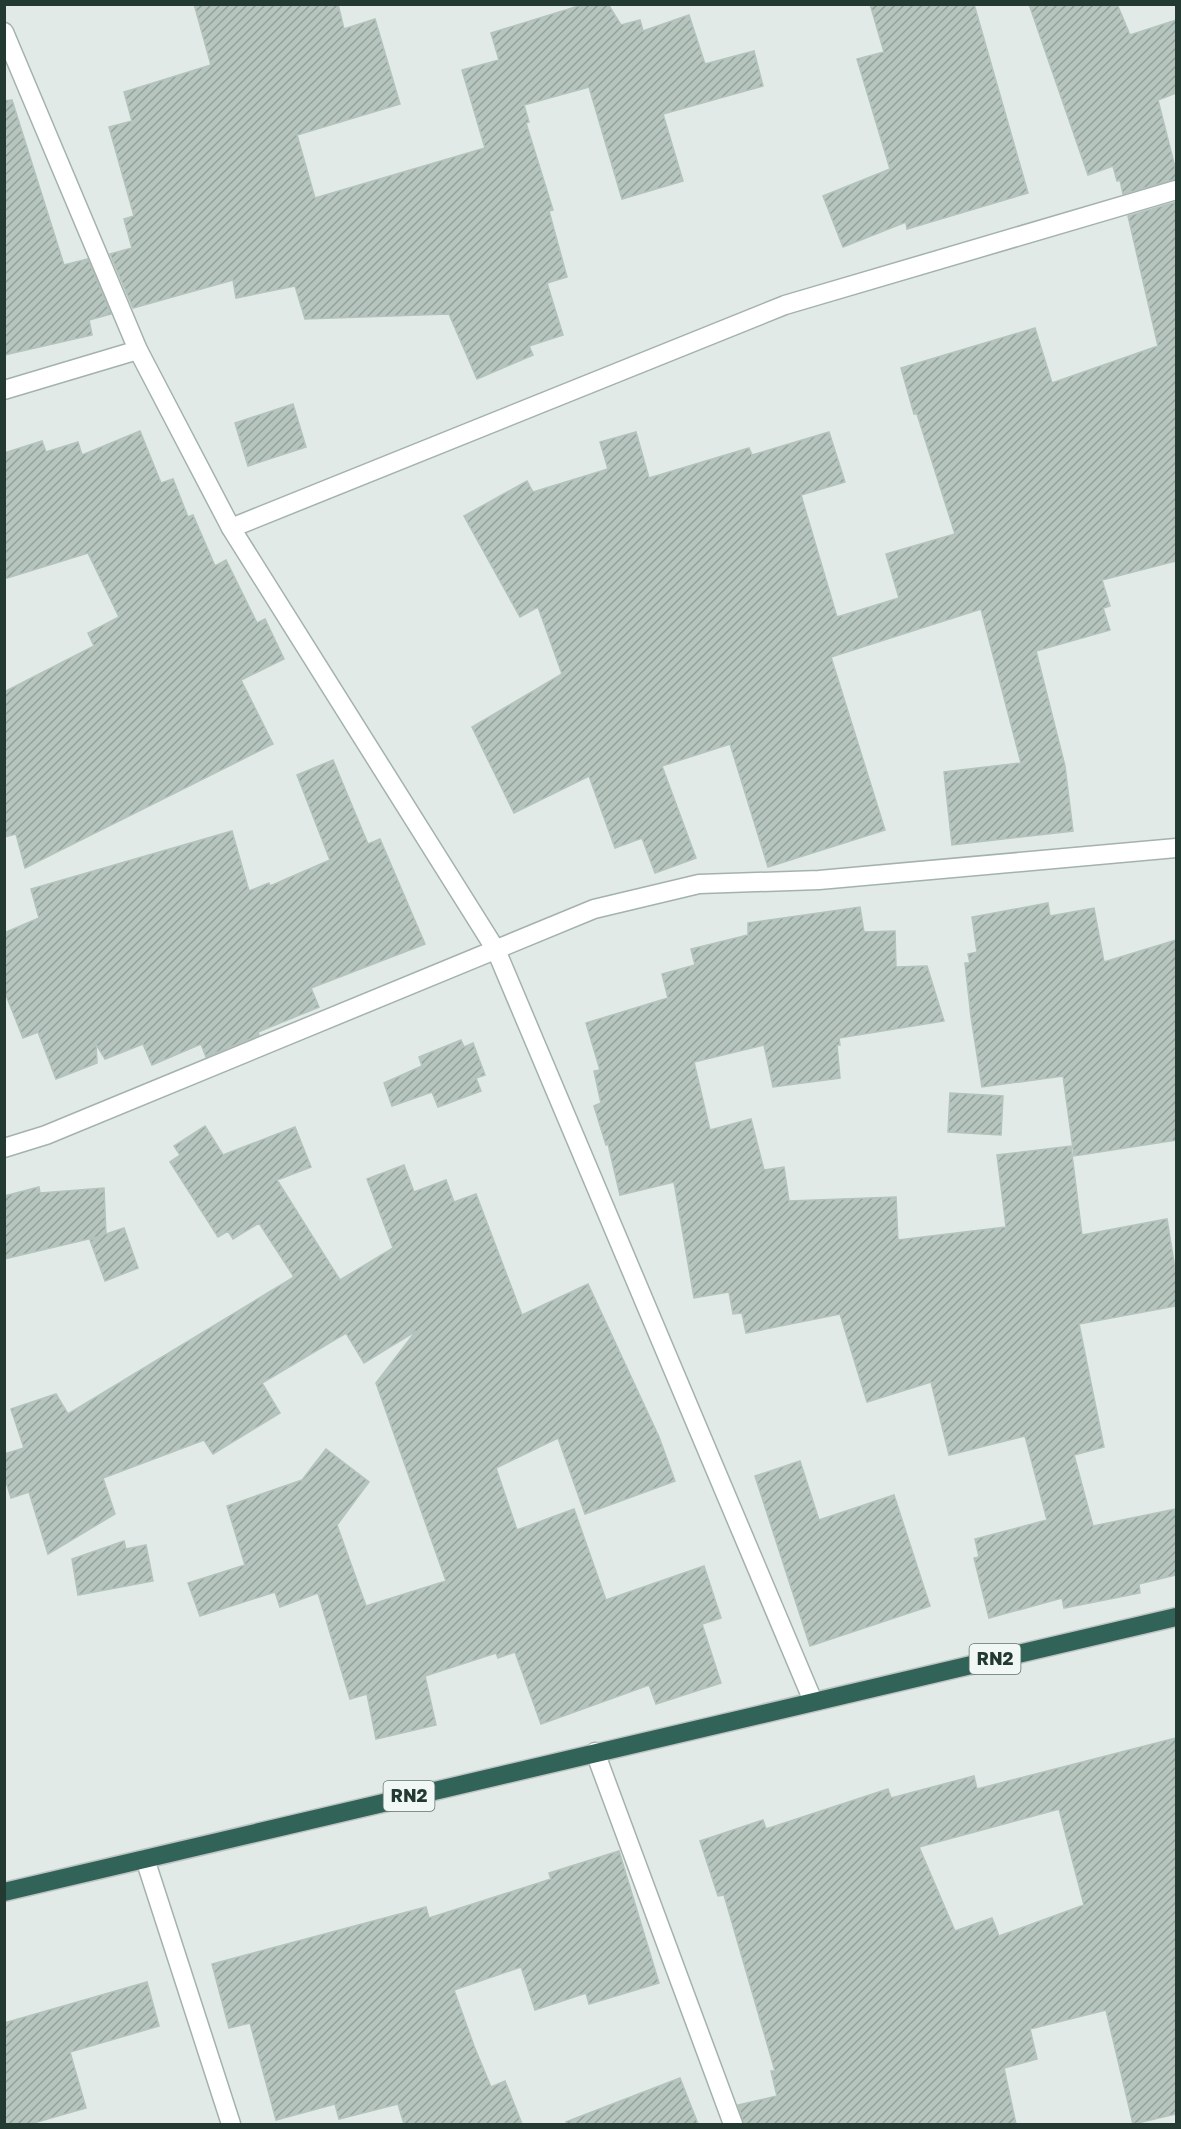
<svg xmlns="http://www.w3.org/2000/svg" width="1181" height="2129" font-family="'Golos Text',sans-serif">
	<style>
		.building { fill: url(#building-hatch); stroke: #b4c3bd; stroke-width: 1.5; fill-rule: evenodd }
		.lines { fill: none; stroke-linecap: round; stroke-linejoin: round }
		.street-casing { stroke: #a4b2ad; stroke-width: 21 }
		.highway-casing { stroke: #bdc4c2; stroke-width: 21 }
		.street { stroke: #fff; stroke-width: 18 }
		.highway { stroke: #316358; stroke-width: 18 }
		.labels { text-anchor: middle; stroke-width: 6; stroke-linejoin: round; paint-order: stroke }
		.shield { fill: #f1f7f4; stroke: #61736d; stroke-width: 1.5 }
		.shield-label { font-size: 18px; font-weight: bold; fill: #233a33 }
	</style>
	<defs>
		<pattern id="building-hatch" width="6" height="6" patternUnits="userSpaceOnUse" patternTransform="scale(1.5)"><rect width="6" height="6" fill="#b7c5bf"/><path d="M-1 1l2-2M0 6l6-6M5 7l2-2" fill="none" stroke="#94a19c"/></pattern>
	</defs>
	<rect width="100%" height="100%" fill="#e1eae6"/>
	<!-- building -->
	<g class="building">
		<path d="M194,4H338L344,29L375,19L400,104L297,135L315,198L485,148L462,70L499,60L491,33L585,4H608L621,25L640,20L643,31L689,15L705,64L754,51L763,86L663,114L683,181L622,199L589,87L524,105L529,122L526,123L553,210L549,211L567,277L547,283L563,335L529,346L533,355L477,379L449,314L305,319L295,286L236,298L233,280L133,308L110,254L132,248L124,219L134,216L109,127L132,121L124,92L211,65Z"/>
		<path d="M870,4H974L1028,193L907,229L906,222L843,247L823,196L890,169L857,59L884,52Z"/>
		<path d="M1029,4H1117L1130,35L1176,20V93L1158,100L1176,171V179L1123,194L1120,180L1117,181L1113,166L1088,175Z"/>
		<path d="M12,100L64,265L88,259L111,314L89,320L92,335L4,355V101Z"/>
		<path d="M1176,202V561L1102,580L1110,606L1103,608L1110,630L1036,651L1065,766L1073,831L952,845L944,772L1021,763L981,609L831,657L885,830L768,867L730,744L662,766L696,858L655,873L642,838L615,848L589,776L514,813L472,727L562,674L538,607L520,617L464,516L527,481L533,492L608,469L600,442L636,432L649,478L749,448L752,455L829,432L845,482L801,495L837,617L899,598L886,554L955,534L917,414H914L901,368L1035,328L1052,383L1158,346L1128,216Z"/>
		<path d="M293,404L306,447L248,466L235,423Z"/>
		<path d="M140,431L161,483L173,479L188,517L193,515L215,566L226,560L257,623L265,619L284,659L241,680L273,744L25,868L16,834L4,837V692L94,646L88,633L119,617L88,553L4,579V453L42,441L46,452L78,442L82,455Z"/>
		<path d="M333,760L368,844L380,839L425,944L311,988L319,1007L258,1032L259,1035L206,1057L201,1044L152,1065L143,1044L105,1059L96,1044L97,1063L56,1079L38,1032L23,1038L4,990V933L39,918L31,889L232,831L249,891L269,883L270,886L330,860L297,775Z"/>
		<path d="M1048,903L1050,916L1094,908L1104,962L1176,940V1140L1074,1156L1063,1076L982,1087L971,1017L965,963H970L968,954L977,952L972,917Z"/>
		<path d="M860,907L864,932L895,931L896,967L927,966L944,1021L839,1038L840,1045H837L840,1078L773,1087L764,1045L694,1062L710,1130L751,1119L764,1170L784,1167L789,1201L896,1197L898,1240L1006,1227L997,1155L1071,1146L1082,1235L1167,1219L1176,1275V1306L1079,1324L1104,1447L1074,1455L1093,1526L1176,1509V1575L1139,1584L1140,1593L1064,1608L1062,1598L989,1618L974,1558L979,1557L975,1539L1047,1520L1025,1436L949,1455L931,1382L867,1402L840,1314L746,1333L742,1313L733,1314L729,1292L694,1298L674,1182L620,1195L608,1144L606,1145L594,1106L601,1103L594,1071L600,1070L586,1023L668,998L662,974L695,965L691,949L748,935V923Z"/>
		<path d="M461,1040L464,1047L473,1043L485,1075L476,1078L481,1091L438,1107L432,1092L392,1106L384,1083L422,1066L419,1057Z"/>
		<path d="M950,1093L1003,1096L1001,1135L948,1132Z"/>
		<path d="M205,1126L223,1155L295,1127L311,1167L277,1180L340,1280L393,1248L367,1179L404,1165L414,1192L446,1180L454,1202L476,1194L522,1315L588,1284L659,1437L675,1481L585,1514L558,1438L496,1468L517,1530L574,1509L606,1600L704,1566L721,1618L702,1624L721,1683L656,1704L649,1685L541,1724L515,1652L498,1658L496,1653L425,1676L436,1725L376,1739L367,1694L350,1699L318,1593L280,1607L275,1592L200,1616L188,1583L245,1565L227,1506L302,1480L326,1449L369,1482L337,1525L366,1606L446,1581L376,1383L416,1331L364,1363L346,1333L262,1383L280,1413L213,1454L204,1440L103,1478L115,1514L48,1554L29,1492L11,1498L4,1475V1454L24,1448L11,1409L56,1394L68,1414L294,1277L259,1223L233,1239L228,1231L218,1237L170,1162L180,1155L174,1146Z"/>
		<path d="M39,1187L40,1193L104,1188L106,1234L124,1228L138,1268L105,1281L90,1240L101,1236L4,1259V1196Z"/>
		<path d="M800,1461L819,1520L894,1495L930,1606L810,1646L755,1476Z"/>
		<path d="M124,1541L126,1549L146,1545L153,1581L78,1595L72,1559Z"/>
		<path d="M1176,1738V2114L1133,2124L1106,2010L1030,2029L1037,2059L1004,2068L1016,2124H744L738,2105L777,2096L771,2071H775L724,1895L718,1896L700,1841L763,1820L766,1829L888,1789L891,1798L974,1776L977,1789ZM1059,1809L1084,1905L999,1936L992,1918L955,1931L919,1847Z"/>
		<path d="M619,1851L659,1983L589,2004L586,1993L535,2010L521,1967L454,1990L474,2046L491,2087L505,2081L522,2124H404L398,2104L339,2119L335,2104L276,2120L250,2023L229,2028L212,1964L426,1907L429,1918L551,1879L549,1873Z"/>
		<path d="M147,1982L159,2026L70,2052L86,2108L30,2124H4V2023Z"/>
		<path d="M680,2078L698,2124H567L566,2122Z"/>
	</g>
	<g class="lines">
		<!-- street casing -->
		<g class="street-casing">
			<g id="street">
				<path d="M4,32L138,350L231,528L496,950L813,1701"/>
				<path d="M4,390L138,350"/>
				<path d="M231,528L785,305L1176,190"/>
				<path d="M4,1148L46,1135L594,909L699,884L819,880L1176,848"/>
				<path d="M595,1752L733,2124"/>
				<path d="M145,1859L231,2124"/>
			</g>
		</g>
		<!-- highway casing -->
		<g class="highway-casing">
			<path id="highway" d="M4,1892L1176,1617"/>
		</g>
		<!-- street -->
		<use href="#street" class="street"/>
		<!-- highway -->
		<use href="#highway" class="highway"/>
	</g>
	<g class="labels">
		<!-- shield labels -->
		<g class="shield">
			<rect x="969.5" y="1644" width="51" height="30" rx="4.5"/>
			<rect x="383.5" y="1781" width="51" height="30" rx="4.5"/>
		</g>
		<g class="shield-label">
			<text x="995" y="1665">RN2</text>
			<text x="409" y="1802">RN2</text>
		</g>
	</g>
	<!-- border -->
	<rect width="1181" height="2129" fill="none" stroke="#233a33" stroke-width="12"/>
</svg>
